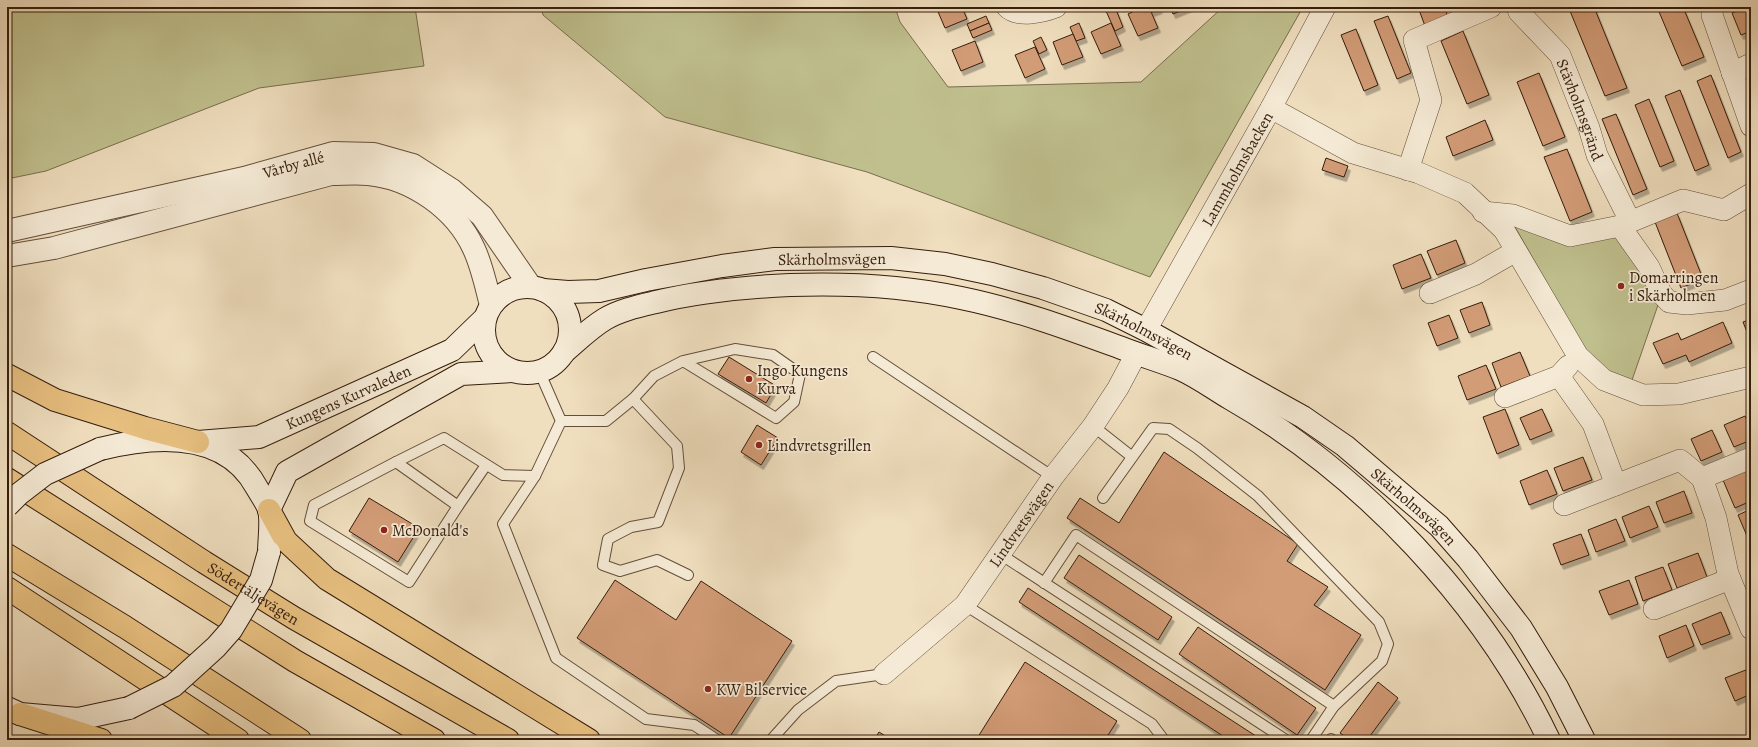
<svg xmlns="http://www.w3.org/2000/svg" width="1758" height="747" font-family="Alegreya,serif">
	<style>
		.green { fill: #c0c08e; stroke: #7a6e4e }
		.building { fill: #d29c77; stroke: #351d0d; filter: url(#shadow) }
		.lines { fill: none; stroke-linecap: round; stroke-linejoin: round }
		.service-casing { stroke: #644e3a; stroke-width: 12 }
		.minor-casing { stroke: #644e3a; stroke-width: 22 }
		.tertiary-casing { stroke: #644e3a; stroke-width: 24 }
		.secondary-casing { stroke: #351d0d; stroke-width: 24 }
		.motorway-casing { stroke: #351d0d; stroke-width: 24 }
		.service { stroke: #f5ead5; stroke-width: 10 }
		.minor { stroke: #f5ead5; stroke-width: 21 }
		.tertiary { stroke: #f5ead5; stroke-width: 22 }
		.secondary { stroke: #f5ead5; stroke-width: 22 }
		.motorway { stroke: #e8c080; stroke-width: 22 }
		.secondary-bridge-casing { stroke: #351d0d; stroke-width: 24; stroke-linecap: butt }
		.secondary-bridge { stroke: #f5ead5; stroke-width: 22 }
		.poi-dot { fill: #8f2418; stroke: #f5ead5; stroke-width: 1.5 }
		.labels { text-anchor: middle; stroke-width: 3.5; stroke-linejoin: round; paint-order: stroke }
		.street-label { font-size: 16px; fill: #351d0d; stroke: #f5ead5 }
		.poi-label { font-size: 16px; fill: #351d0d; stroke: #f5ead5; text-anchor: start }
	</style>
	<defs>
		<filter id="shadow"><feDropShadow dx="2.5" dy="4.5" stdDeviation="0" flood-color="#0004"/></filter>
	</defs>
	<rect width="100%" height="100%" fill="#f0dfbf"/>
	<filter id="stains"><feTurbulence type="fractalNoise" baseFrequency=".005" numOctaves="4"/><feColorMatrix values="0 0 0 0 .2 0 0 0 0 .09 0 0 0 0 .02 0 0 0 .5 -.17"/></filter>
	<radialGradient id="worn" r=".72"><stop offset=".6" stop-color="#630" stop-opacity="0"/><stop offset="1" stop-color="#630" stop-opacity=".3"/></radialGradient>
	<!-- green -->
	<g class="green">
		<path d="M7,7H415L424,66L259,88L46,171L7,179Z"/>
		<path d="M541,7H895L900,22L948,87L1141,82L1223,7H1303L1150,277L867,172L665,117L543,15Z"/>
		<path d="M1511,220L1619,235L1649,275L1658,305L1631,383L1612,375L1587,353Z"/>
	</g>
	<!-- building -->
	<g class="building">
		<path d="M936,7H962L967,19L945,28Z"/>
		<path d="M1115,7L1123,27L1115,31L1106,11Z"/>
		<path d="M1143,7H1149L1158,28L1138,36L1128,14Z"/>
		<path d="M1149,7H1159L1160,9L1152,12Z"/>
		<path d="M1170,7H1190L1173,14Z"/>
		<path d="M1418,7H1444L1448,17L1425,26Z"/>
		<path d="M1581,7H1594L1627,88L1605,96L1570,11Z"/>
		<path d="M1657,7H1683L1704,57L1682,66Z"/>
		<path d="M1747,7H1751V31L1741,35L1732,13Z"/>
		<path d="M986,16L989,23L970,31L967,24Z"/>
		<path d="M1388,16L1411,73L1397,79L1374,21Z"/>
		<path d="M989,23L992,30L973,38L970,31Z"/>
		<path d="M1079,23L1085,38L1076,41L1070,27Z"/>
		<path d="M1111,23L1121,46L1101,54L1091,32Z"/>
		<path d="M1356,29L1378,85L1364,91L1341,35Z"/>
		<path d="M1463,31L1489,95L1467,104L1441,41Z"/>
		<path d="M1073,34L1083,57L1062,65L1053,42Z"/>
		<path d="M1041,37L1047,50L1039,54L1033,41Z"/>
		<path d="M975,41L983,62L961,71L952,50Z"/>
		<path d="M1035,47L1045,69L1025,78L1015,55Z"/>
		<path d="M1539,73L1565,137L1543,146L1517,82Z"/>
		<path d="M1711,75L1741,152L1728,158L1697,81Z"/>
		<path d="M1680,90L1709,165L1695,171L1665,96Z"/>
		<path d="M1649,99L1674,161L1660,167L1635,105Z"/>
		<path d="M1616,114L1647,189L1633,195L1602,119Z"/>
		<path d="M1485,120L1493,140L1453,156L1446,137Z"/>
		<path d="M1567,149L1592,212L1570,221L1544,157Z"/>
		<path d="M1326,158L1348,166L1344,177L1322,170Z"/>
		<path d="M1677,213L1703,279L1681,288L1655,222Z"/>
		<path d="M1456,240L1465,263L1437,275L1427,251Z"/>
		<path d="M1421,254L1431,278L1402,289L1393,265Z"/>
		<path d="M1482,302L1490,325L1469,333L1460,310Z"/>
		<path d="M1449,315L1458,338L1437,346L1428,323Z"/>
		<path d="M1751,319V342L1743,322Z"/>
		<path d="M1723,322L1732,343L1689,362L1686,355L1663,364L1653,343L1678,333L1681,340Z"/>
		<path d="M1520,352L1530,376L1501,387L1492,363Z"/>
		<path d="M729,357L776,386L766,403L718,374Z"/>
		<path d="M1486,365L1496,389L1467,400L1458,376Z"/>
		<path d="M1505,409L1519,445L1497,454L1483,417Z"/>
		<path d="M1542,409L1552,431L1530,440L1520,418Z"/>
		<path d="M1745,416L1751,429V440L1734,447L1724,425Z"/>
		<path d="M757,425L778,438L761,465L741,452Z"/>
		<path d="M1712,430L1722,452L1701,461L1691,439Z"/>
		<path d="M1164,452L1298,544L1287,561L1328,587L1314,605L1361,635L1325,690L1067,518L1080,498L1119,523Z"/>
		<path d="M1583,457L1592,480L1563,491L1554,468Z"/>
		<path d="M1547,470L1557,494L1529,505L1520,481Z"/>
		<path d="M1746,470L1751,481V501L1735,508L1723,480Z"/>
		<path d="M1684,491L1692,513L1664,523L1656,502Z"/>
		<path d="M369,498L419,528L398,562L349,531Z"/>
		<path d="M1649,506L1658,527L1630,538L1622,517Z"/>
		<path d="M1751,509V542L1750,543L1738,515Z"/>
		<path d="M1616,519L1625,541L1596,552L1588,530Z"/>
		<path d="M1581,534L1589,555L1561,565L1553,544Z"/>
		<path d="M1698,553L1707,577L1677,588L1668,564Z"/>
		<path d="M1079,555L1172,617L1158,640L1064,578Z"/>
		<path d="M1663,567L1672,590L1643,601L1635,577Z"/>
		<path d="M615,580L676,620L701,581L792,641L729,738L577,638Z"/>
		<path d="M1629,580L1638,604L1609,615L1599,591Z"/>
		<path d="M1028,588L1262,740H1229L1019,602Z"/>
		<path d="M1721,612L1730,634L1701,645L1692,624Z"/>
		<path d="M1686,625L1694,646L1667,658L1659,636Z"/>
		<path d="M1198,627L1316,708L1297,735L1179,654Z"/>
		<path d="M1025,662L1117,721L1105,740H976Z"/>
		<path d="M1751,668V694L1735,701L1725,678Z"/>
		<path d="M1378,682L1398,698L1367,740H1350L1340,733Z"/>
		<path d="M879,732L892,740H874Z"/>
	</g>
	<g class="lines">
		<!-- service casing -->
		<g class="service-casing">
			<g id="service">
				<path d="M873,357L1053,477"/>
				<path d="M633,399L677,446L679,468L658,522L631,527L608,539L603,565L620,571L657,560L688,575"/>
				<path d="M561,421H606L633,399L654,376L683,361L776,418L794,402L800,374L773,355L735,349L683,361"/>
				<path d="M1093,426L1131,456"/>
				<path d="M396,462L314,505L310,521L409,582L458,506"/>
				<path d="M486,465L458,506L396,462L444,438L503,475L535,476L561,421L540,373"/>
				<path d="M535,476L503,524L556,658L646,719L694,725L717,740"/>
				<path d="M1103,498L1153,428L1169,429L1197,448L1258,496L1379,622L1388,644L1382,661L1334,706L1311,740"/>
				<path d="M1000,554L1286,740"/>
				<path d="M1044,583L1076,535L1334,706"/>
				<path d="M965,605L1152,724L1164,740"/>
				<path d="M771,740L798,710L836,681L884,674"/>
				<path d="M1331,740V739"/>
			</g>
		</g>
		<!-- minor casing -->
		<g class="minor-casing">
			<g id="minor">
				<path d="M1007,7C1018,18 1043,12 1056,7"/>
				<path id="s1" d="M1517,7L1519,12L1560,55L1589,128L1597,155L1630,221"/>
				<path d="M1713,7L1712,15L1751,126"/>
				<path d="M1732,73L1751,64"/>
				<path d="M1271,108L1353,153L1419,173L1465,193L1504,230L1578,356L1604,380L1643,395L1679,394L1751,377"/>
				<path d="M1408,170L1431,100L1414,40L1491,7"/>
				<path d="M1483,212L1513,215L1570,236L1620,226L1649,267L1661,293L1669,302L1687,304L1725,300L1751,290"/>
				<path d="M1620,226L1683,200L1724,210L1751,194"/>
				<path d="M1430,293L1476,274L1516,251"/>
				<path id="s2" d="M1146,330L1271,108L1325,7"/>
				<path d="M1559,376L1593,424L1616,485"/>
				<path d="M1505,397L1559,376L1568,366"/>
				<path d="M1702,478L1751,458"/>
				<path d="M1564,505L1680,460L1702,478L1716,518L1728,574L1751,629"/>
				<path d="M1654,609L1730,579"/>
				<path id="s3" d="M884,674L965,605L1053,477L1093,426L1118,388L1136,354"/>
			</g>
		</g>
		<!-- tertiary casing -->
		<g class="tertiary-casing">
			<g id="tertiary">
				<path id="s4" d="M7,231L244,178L333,153L374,154L413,165L452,190L482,216L531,287"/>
				<path d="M7,256L54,248L331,174C344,174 356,173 368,174C412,178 456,209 474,249C482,266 486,286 491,305"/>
			</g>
		</g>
		<!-- secondary casing -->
		<g class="secondary-casing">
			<g id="secondary">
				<circle cx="527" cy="330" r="43"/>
				<path id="s5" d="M543,290L568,292L599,291L646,280L722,266L775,259L891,258L945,264L992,274L1043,288L1106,310L1146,330L1303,417L1345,446L1439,526L1468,559L1521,628L1557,687L1584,740"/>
				<path d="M564,352C577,341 590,328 605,319C620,310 639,306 656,302C700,291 745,287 790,285C847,283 906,286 961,298C1015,309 1067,328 1119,347C1139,355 1160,361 1180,369C1198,377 1214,389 1231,399C1362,474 1484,603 1549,740"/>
				<path id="s6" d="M198,442L259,437L452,350L484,319"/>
				<path d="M100,449C156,435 226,430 257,488C261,495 267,503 269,510C272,521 269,541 269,552"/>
				<path d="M269,510L287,472L461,374L513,371"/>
				<path d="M7,708L20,714L78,719L129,708"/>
			</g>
		</g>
		<!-- motorway casing -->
		<g class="motorway-casing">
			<g id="motorway">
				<path d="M7,375L55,400L145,428L198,442"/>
				<path id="s7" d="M7,433L204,562L294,618L508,740"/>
				<path d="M7,479L295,661L434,740"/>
				<path d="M269,510L286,541L327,579L589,740"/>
				<path d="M7,555L125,627L300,740"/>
				<path d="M7,588L238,740"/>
				<path d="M20,714L101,740"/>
			</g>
		</g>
		<!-- service -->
		<use href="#service" class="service"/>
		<!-- minor -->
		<use href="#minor" class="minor"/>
		<!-- tertiary -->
		<use href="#tertiary" class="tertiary"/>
		<!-- secondary -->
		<use href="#secondary" class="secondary"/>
		<!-- motorway -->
		<use href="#motorway" class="motorway"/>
		<!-- secondary-bridge casing -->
		<g class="secondary-bridge-casing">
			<g id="secondary-bridge">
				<path d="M7,506L19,494L45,474L100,449"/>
				<path d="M129,708L173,686L216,647L231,630L261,580L269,552"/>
			</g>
		</g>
		<!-- secondary-bridge -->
		<use href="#secondary-bridge" class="secondary-bridge"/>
	</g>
	<!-- markers -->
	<g class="poi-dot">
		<circle cx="1621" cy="286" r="4"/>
		<circle cx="749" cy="379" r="4"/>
		<circle cx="759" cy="445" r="4"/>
		<circle cx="384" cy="530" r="4"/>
		<circle cx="708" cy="689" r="4"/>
	</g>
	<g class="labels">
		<!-- street labels -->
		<g class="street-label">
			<text dy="6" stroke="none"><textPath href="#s1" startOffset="123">Stävholmsgränd</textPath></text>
			<text dy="6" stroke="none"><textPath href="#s4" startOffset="294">Vårby allé</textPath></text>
			<text dy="6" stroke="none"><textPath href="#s2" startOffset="185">Lammholmsbacken</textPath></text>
			<text dy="6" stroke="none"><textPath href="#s5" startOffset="292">Skärholmsvägen</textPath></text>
			<text dy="6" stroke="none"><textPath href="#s5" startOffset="616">Skärholmsvägen</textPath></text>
			<text dy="6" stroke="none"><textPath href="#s6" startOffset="159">Kungens Kurvaleden</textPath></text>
			<text dy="6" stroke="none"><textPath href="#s5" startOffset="940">Skärholmsvägen</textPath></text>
			<text dy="6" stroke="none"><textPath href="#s3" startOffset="205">Lindvretsvägen</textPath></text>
			<text dy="6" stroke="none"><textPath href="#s7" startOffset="294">Södertäljevägen</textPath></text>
		</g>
		<!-- poi labels -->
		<g class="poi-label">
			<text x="1629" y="283">Domarringen<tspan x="1629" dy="18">i Skärholmen</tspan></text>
			<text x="757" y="376">Ingo Kungens<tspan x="757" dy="18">Kurva</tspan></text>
			<text x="767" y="451">Lindvretsgrillen</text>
			<text x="392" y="536">McDonald's</text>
			<text x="716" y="695">KW Bilservice</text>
		</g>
	</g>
	<!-- margin -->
	<rect width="1758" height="747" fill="none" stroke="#f0dfbf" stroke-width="24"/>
	<rect x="8" y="8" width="1742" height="731" fill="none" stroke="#351d0d" stroke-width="2"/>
	<rect x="12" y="12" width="1734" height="723" fill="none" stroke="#351d0d"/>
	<rect width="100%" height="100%" filter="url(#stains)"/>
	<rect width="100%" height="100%" fill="url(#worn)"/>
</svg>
